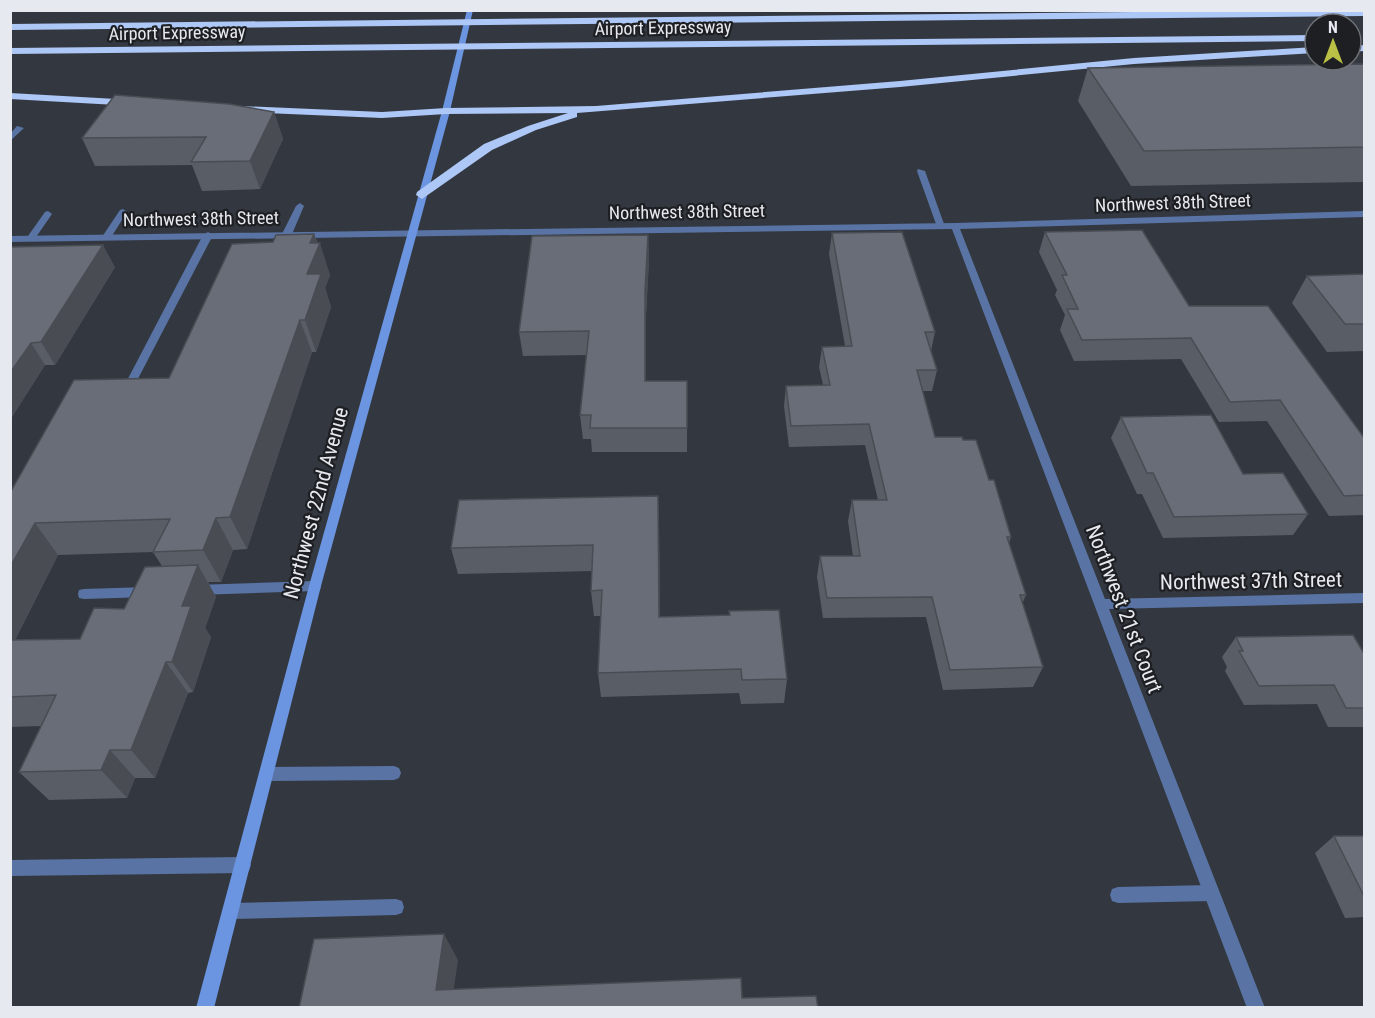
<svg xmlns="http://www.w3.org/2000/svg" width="1375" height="1018" font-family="'Roboto Condensed',sans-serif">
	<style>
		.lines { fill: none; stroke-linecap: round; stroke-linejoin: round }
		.lane { fill: #5974a4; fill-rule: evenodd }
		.street { fill: #5974a4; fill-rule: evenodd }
		.secondary { fill: #6b95e1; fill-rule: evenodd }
		.highway { fill: #adc7f6; fill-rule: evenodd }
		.wall { fill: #595e66; fill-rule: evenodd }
		.shaded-wall { fill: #494c53 }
		.building { fill: #686d77; stroke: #494c53; stroke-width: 1.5 }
		.labels { text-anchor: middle; stroke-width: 4.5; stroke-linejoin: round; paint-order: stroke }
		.far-street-label { font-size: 18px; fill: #e6e9ef; stroke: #1d1f23 }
		.street-label { font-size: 21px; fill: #e6e9ef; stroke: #1d1f23 }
	</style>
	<rect width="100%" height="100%" fill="#333840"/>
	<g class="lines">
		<!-- lane -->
		<g class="lane">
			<path d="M918,169L925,171L944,224L943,226H937L936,224L917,171Z"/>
			<path d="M300,203L304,206L292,234L287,237L284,236L282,234L296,206Z"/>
			<path d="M123,209L127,212L110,239L107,240L104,239L102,237L120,210Z"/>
			<path d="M48,211L52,214L34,240H28V236L45,212Z"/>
			<path d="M208,232L213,235L130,394L125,398L121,397L120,394L203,235Z"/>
			<path d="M315,581L320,582L321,586L320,590L315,591L196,595L191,594L190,590L191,586L196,585Z"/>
			<path d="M148,587L153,588L154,592L153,596L148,597L84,599L79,598L78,594L79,590L84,589Z"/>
			<path d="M394,766L399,768L401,773L399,778L394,780L267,781L262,779L260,774L262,769L267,767Z"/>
			<path d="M243,857L249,859L251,865L249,871L243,873L10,876V860Z"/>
			<path d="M1211,885L1217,887L1219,893L1217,899L1211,901L1118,903L1112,901L1110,895L1112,889L1118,887Z"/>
			<path d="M396,899L402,901L404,907L402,913L396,915L231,919L225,917L223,911L225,905L231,903Z"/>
		</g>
		<!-- street -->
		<g class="street">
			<path d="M17,126L24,128L10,141V134Z"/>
			<path d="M1364,211V217L960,229L1105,599L1364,593V603L1109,609L1265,1008H1247L952,229L10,242V236L955,223Z"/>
		</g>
		<!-- secondary -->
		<path class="secondary" d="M467,10H473L450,111L321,586L214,1008H196L309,586L442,111Z"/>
		<!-- highway -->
		<g class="highway">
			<path d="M1319,10H1364V16L10,30V24Z"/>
			<path d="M1315,35V41L10,54V48Z"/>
			<path d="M1364,45V51L1351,52V46Z"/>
			<path d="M1315,47V53L1134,64L900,87L577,113V117L536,130L492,150L422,199L416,195L417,192L484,144L528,126L568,113L446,114L382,118L240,112L234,109L240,106L382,112L446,108L596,106L900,81L1134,58Z"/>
			<path d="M10,93L134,100L140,103L134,106L10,99Z"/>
		</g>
	</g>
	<!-- wall -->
	<g class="wall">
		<path d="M1365,64V182L1131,186L1078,101L1088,68Z"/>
		<path d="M274,112L283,139L260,189L202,191L192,165L95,166L82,138Z"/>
		<path d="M1045,232L1189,306L1365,439V515L1329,516L1267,421L1219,422L1181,359L1074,361L1060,330L1065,315L1055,295L1057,290L1039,252Z"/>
		<path d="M832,233L935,332L931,351L937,370L932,391H922L935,437L963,440L989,480L1011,537L1009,543L1026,595L1022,604L1043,667L1033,687L943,690L926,617L823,618L817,577L820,556H853L848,521L852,500H878L865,445L789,447L784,406L786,386L823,385L819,367L822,347L845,346L829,254Z"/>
		<path d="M314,234L330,275L325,288L331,307L316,352H312L247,549L233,550L221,582H208L216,597L205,628L211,637L193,692L188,693L155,778H135L127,798L49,800L19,772L41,726L10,727V493L169,378L273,242ZM153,552L162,566L124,609L80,639L15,640L58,555Z"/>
		<path d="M648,235L649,259L646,315V381H687V452H592L591,439H583L580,415L587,355L523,356L519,332Z"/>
		<path d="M10,247L115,267L55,365H45L10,420Z"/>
		<path d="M1365,274V351L1327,352L1292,303L1307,276Z"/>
		<path d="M1121,417L1243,474L1308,514L1293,535L1163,538L1142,494H1137L1111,438Z"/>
		<path d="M659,522L660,617L729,615V611L787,679L784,703L741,704L739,693L601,697L598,673L601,616H594L591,591L592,571L458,574L451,548Z"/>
		<path d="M1236,637L1365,655V727H1328L1317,704L1244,705L1225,671L1227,667L1222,657Z"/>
		<path d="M1334,836H1365V917L1345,918L1315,853Z"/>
	</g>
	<!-- shaded-wall -->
	<g class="shaded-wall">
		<path d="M274,112L283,139L260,189L250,161Z"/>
		<path d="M314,234L318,246L320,243L330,275L325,288L331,307L316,352L305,320L310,243Z"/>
		<path d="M648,235L649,259L646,315V405L645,381V291Z"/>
		<path d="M103,245L115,267L55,365L41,342Z"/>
		<path d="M300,320L312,352L247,549L230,517Z"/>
		<path d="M31,343L45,365L10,420V373Z"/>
		<path d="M658,496L659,522L660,642L659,617Z"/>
		<path d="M216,518L233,550L221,582L203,550Z"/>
		<path d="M35,523L58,555L10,650V567Z"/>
		<path d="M198,565L216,597L205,628L211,637L193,692L172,662L182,606Z"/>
		<path d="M166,662L188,693L155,778L131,750Z"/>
		<path d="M110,750L135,778L127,798L101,770Z"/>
		<path d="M444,934L458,960L451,1008L436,990Z"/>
	</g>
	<!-- building -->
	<g class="building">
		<path d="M1365,64V147L1144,151L1088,68Z"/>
		<path d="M115,95L229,104L274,112L250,161L191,162L206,137L82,138Z"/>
		<path d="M1142,230L1189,306H1268L1365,439V495L1344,496L1280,400L1230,402L1191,338L1082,340L1067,309H1078L1062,275H1067L1045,232Z"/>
		<path d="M902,232L935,332H925L937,370H917L935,437H962L963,440H976L989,480H994L1011,537H1007L1026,595H1020L1043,667L950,670L932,597L827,598L820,556H860L852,500H887L869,424L791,426L786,386L830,385L822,347L852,346L832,233Z"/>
		<path d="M314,234L310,243H320L307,274H321L305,320H300L230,517L216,518L203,550L153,552L170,519L35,523L10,567V493L74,380L169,378L232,244L273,242L276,235Z"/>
		<path d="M648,235L645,291V381H687V428H590L591,415H580L589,331L519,332L532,236Z"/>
		<path d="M103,245L41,342L31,343L10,373V247Z"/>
		<path d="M1365,274V324H1345L1307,276Z"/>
		<path d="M1211,415L1243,474L1283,473L1308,514L1174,517L1153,473H1147L1121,417Z"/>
		<path d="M658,496L659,617L730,615L729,611L779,610L787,679L742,680L741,669L598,673L602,590L591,591L593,545L451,548L459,500Z"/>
		<path d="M198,565L182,606H191L172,662H166L131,750H110L101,770L19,772L56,695L10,697V640L80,639L94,608L124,609L145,567Z"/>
		<path d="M1353,635L1365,655V708H1346L1334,685L1259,686L1239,651H1243L1236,637Z"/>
		<path d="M1334,836H1365V898Z"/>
		<path d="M444,934L436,990L741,978L742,998L816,996L818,1008H299L314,939Z"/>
	</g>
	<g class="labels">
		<!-- far-street labels -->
		<g class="far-street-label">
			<text transform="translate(663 28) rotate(-1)" y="6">Airport Expressway</text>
			<text transform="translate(177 33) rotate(-1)" y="6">Airport Expressway</text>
			<text transform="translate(1173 203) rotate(-2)" y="6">Northwest 38th Street</text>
			<text transform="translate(687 212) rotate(-1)" y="6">Northwest 38th Street</text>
			<text transform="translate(201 219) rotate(-1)" y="6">Northwest 38th Street</text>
		</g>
		<!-- street labels -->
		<g class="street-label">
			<text transform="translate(316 503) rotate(-75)" y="7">Northwest 22nd Avenue</text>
			<text transform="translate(1251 581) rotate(-1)" y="7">Northwest 37th Street</text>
			<text transform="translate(1124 609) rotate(69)" y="7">Northwest 21st Court</text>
		</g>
	</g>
	<!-- border -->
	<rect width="1375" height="1018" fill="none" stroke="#e6e9ef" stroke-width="24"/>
	<!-- north arrow -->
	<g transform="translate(1333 42)"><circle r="28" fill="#1d1f23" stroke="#6d7075" stroke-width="1.5"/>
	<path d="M0-4.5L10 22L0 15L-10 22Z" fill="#bac045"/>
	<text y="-9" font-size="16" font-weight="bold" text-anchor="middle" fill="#e6e9ef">N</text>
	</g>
</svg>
